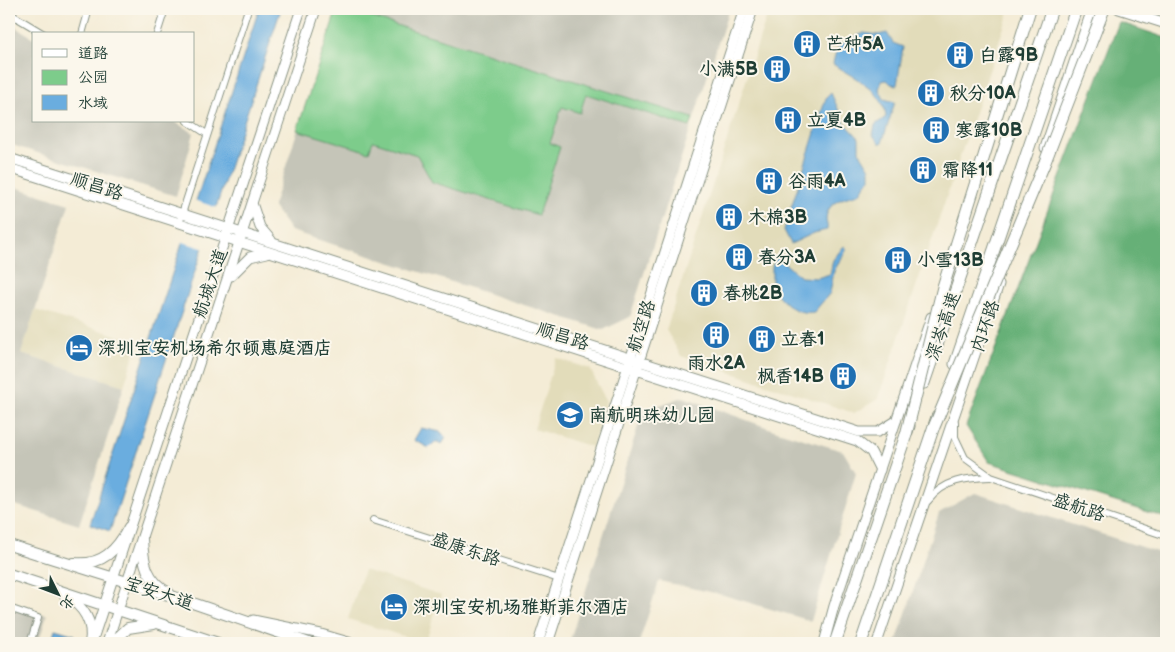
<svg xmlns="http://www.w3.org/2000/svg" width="1175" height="652" font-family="'Balsamiq Sans','LXGW WenKai TC',sans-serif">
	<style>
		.built { fill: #e2dcba }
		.industrial { fill: #c5c5b8 }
		.green { fill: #7dcc8b; stroke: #4e8460 }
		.forest { fill: #66b077; stroke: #427656 }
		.water { fill: #6aaddf; stroke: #44758a }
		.pier { fill: #f4ecd6 }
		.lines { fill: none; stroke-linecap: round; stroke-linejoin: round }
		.street-casing { stroke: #8a9485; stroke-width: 8 }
		.secondary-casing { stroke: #8a9485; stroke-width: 11 }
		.primary-casing { stroke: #8a9485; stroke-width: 12 }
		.highway-casing { stroke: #8a9485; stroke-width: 13 }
		.street { stroke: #fff; stroke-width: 6 }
		.secondary { stroke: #fff; stroke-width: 9 }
		.primary { stroke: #fff; stroke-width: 10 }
		.highway { stroke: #fff; stroke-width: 11 }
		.highway-bridge-casing { stroke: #8a9485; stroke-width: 13; stroke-linecap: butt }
		.highway-bridge { stroke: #fff; stroke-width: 11 }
		.labels { text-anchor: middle; stroke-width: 4; stroke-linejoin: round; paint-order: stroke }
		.poi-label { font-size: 18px; font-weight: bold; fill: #1f3d34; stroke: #fbf7ec; text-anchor: start }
		.street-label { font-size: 18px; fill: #1f3d34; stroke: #fbf7ec }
	</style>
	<rect width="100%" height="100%" fill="#fbf7ec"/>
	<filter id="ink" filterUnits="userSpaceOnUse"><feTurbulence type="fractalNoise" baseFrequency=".02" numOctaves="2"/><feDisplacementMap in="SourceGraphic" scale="10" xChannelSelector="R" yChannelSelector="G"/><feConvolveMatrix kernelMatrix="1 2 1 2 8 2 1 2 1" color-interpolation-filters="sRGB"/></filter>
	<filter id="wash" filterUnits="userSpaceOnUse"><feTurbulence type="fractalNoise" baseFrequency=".0096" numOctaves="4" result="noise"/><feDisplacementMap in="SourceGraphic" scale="20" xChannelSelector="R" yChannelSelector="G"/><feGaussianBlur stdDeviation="1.12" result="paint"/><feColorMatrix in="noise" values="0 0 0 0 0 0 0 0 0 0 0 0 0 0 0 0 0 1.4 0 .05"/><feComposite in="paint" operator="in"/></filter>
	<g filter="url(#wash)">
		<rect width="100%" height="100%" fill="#f4ecd6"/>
		<!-- built -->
		<g class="built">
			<path d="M769,9H1005L1008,15L878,399L854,413L681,356L666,330Z"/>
			<path d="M35,310L138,342L124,386L21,354Z"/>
			<path d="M556,358L590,369L606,401L592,447L534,429Z"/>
			<path d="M364,570L441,595L425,643L348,619Z"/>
		</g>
		<!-- industrial -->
		<g class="industrial">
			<path d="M337,9H729L630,317L603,330L291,231L273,206Z"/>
			<path d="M9,23L34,38V121H173L194,133L176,196L9,144Z"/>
			<path d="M9,185L69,204L21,354L124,386L79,525L9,503Z"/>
			<path d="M683,397L774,430L843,451L856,473L811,621L724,595L659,581L639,643H569L643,411Z"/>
			<path d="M975,493L1166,555V643H896L939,513Z"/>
			<path d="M9,603L47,615L38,643H9Z"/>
		</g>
		<!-- green -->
		<path class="green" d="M337,9H345L693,118L690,127L586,94L580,113L562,107L550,143L560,147L538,215L432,182L417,155L373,141L369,152L297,130Z"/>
		<!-- forest -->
		<path class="forest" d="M1119,22L1166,38V518L989,462L966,426Z"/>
		<!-- water -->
		<g class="water">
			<path d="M259,9H281L110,531L90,524Z"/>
			<path d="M864,33L878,35L887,33L893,43L903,47L897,85L891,84L887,80L882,81L879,89L884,99L895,102L882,143H879L873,135L875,125L886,117C883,88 854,79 833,64C837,41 845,42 864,33Z"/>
			<path d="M831,93L844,122L859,138V151L870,169V178L859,194C846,197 827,201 826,219C826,223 828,225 827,230L814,233L791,244L784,230L826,98Z"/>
			<path d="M844,246L847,249L834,271L830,293L814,312C795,315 782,302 772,287V266L777,257L801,277L817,278L830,274L833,260Z"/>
			<path d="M421,428L441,432L446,438L442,444L435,442L429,448L414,440Z"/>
			<path d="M55,629L75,635L73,643H51Z"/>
		</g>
		<!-- pier -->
		<path class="pier" d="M194,200L218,208L205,249L180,241Z"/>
	</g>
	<g filter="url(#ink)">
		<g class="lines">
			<!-- street casing -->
			<g class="street-casing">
				<g id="street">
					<path d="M9,13L44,34"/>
					<path d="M82,34L89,9"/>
					<path d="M157,34L165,9"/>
					<path d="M187,121L207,134"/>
					<path d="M179,223L248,9"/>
					<path d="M955,422V437L965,458L991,477L1166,536"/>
					<path d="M928,501C944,480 965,478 990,477"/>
					<path d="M373,520L559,579"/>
					<path d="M9,608L38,618L30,643"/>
				</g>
			</g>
			<!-- secondary casing -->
			<g class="secondary-casing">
				<g id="secondary">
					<path d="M1119,9L1166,24"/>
					<path d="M1045,148L1092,9"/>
					<path d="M9,158L859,432H878L896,421"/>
					<path d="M9,168L857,441L871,452L880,470"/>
					<path d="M253,206L260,227L271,240"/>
					<path d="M231,276L250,257L267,253"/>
					<path d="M253,620L321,634L352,643"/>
					<path d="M92,642L301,9"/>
					<path d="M107,643L316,9"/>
					<path d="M538,643L744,9"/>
					<path d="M548,643L753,9"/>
					<path d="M824,643L834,606L931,317"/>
					<path d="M877,643L999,284"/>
				</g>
			</g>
			<!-- primary casing -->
			<g class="primary-casing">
				<g id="primary">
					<path d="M142,539C143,563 147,581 169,593"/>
					<path d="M9,545L181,599L309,643"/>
					<path d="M74,563C102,566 117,550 129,527"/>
					<path d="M9,574L218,643"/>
					<path d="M65,595C83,606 94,622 90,643"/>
					<path d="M112,643L128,628L154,624"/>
				</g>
			</g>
			<!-- highway casing -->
			<g class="highway-casing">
				<g id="highway">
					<path d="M955,364L1076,9"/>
					<path d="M924,383L1052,9"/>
					<path d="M835,643L909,426"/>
					<path d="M861,643L937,417"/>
				</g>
			</g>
			<!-- street -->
			<use href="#street" class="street"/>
			<!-- secondary -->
			<use href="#secondary" class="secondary"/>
			<!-- primary -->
			<use href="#primary" class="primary"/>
			<!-- highway -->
			<use href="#highway" class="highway"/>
			<!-- highway-bridge casing -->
			<g class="highway-bridge-casing">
				<g id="highway-bridge">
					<path d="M934,427L1045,162L1104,9"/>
					<path d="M906,435L943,287L1030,9"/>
				</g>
			</g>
			<!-- highway-bridge -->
			<use href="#highway-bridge" class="highway-bridge"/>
		</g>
	</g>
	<!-- icons -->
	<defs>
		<g id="building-disc" transform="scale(1.4375)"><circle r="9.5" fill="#1f6fb2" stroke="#fbf7ec"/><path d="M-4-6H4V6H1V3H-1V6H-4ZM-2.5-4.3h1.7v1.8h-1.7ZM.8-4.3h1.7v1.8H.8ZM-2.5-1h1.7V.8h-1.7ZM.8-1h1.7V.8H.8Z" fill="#fff"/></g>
		<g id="hotel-disc" transform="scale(1.4375)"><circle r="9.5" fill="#1f6fb2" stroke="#fbf7ec"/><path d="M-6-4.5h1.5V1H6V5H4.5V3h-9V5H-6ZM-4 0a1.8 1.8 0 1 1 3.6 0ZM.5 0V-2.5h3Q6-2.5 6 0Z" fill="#fff"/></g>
		<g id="school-disc" transform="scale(1.4375)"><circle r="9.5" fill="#1f6fb2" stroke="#fbf7ec"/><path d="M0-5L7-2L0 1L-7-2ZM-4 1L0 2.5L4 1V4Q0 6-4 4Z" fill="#fff"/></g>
	</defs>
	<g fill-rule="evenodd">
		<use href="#building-disc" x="807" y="44"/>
		<use href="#building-disc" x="960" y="55"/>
		<use href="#building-disc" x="777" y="69"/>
		<use href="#building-disc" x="931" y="93"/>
		<use href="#building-disc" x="788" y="120"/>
		<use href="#building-disc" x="936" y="130"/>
		<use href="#building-disc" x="923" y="170"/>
		<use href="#building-disc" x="769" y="181"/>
		<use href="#building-disc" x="729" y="217"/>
		<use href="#building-disc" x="739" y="257"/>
		<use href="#building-disc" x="898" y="260"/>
		<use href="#building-disc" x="704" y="293"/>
		<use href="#building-disc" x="716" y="335"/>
		<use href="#building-disc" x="762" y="339"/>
		<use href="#hotel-disc" x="79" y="348"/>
		<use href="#building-disc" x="843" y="376"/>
		<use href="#school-disc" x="570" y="415"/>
		<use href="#hotel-disc" x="394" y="607"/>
	</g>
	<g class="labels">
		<!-- poi labels -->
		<g class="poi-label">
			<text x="826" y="50">芒种5A</text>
			<text x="979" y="61">白露9B</text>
			<text x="758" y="75" text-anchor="end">小满5B</text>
			<text x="950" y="99">秋分10A</text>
			<text x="807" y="126">立夏4B</text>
			<text x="955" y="136">寒露10B</text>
			<text x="942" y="176">霜降11</text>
			<text x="788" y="187">谷雨4A</text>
			<text x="748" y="223">木棉3B</text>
			<text x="758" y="263">春分3A</text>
			<text x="917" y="266">小雪13B</text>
			<text x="723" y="299">春桃2B</text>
			<text x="781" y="345">立春1</text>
			<text x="98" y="354">深圳宝安机场希尔顿惠庭酒店</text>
			<text x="716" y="369" text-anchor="middle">雨水2A</text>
			<text x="824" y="382" text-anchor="end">枫香14B</text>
			<text x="589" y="421">南航明珠幼儿园</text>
			<text x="413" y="613">深圳宝安机场雅斯菲尔酒店</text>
		</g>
		<!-- street labels -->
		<g class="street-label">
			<text transform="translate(97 186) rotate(18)" y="6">顺昌路</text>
			<text transform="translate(210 283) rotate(-71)" y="6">航城大道</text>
			<text transform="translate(641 326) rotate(-72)" y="6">航空路</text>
			<text transform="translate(943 326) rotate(-71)" y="6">深岑高速</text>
			<text transform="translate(985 326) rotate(-71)" y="6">内环路</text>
			<text transform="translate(563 336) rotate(18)" y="6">顺昌路</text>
			<text transform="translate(1079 507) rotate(18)" y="6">盛航路</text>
			<text transform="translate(466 549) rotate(18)" y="6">盛康东路</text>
			<text transform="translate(159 593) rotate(18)" y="6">宝安大道</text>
		</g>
	</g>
	<!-- margin -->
	<rect width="1175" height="652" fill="none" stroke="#fbf7ec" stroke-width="30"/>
	<!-- legend -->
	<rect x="32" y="32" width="162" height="90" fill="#fbf7ec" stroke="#a3ada2"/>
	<rect x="42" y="49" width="25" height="8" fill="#ffffff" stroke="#a3ada2"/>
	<text x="78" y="58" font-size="15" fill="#1f3d34">道路</text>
	<rect x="42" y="70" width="25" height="15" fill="#7dcc8b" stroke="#a3ada2"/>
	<text x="78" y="82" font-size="15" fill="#1f3d34">公园</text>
	<rect x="42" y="95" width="25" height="15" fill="#6aaddf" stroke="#a3ada2"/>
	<text x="78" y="108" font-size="15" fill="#1f3d34">水域</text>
	<!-- north arrow -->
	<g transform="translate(58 594) rotate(132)" stroke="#fbf7ec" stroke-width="4" paint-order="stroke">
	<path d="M0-4L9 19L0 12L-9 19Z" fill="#1f3d34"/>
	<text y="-8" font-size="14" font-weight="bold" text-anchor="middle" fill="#1f3d34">北</text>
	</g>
</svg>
